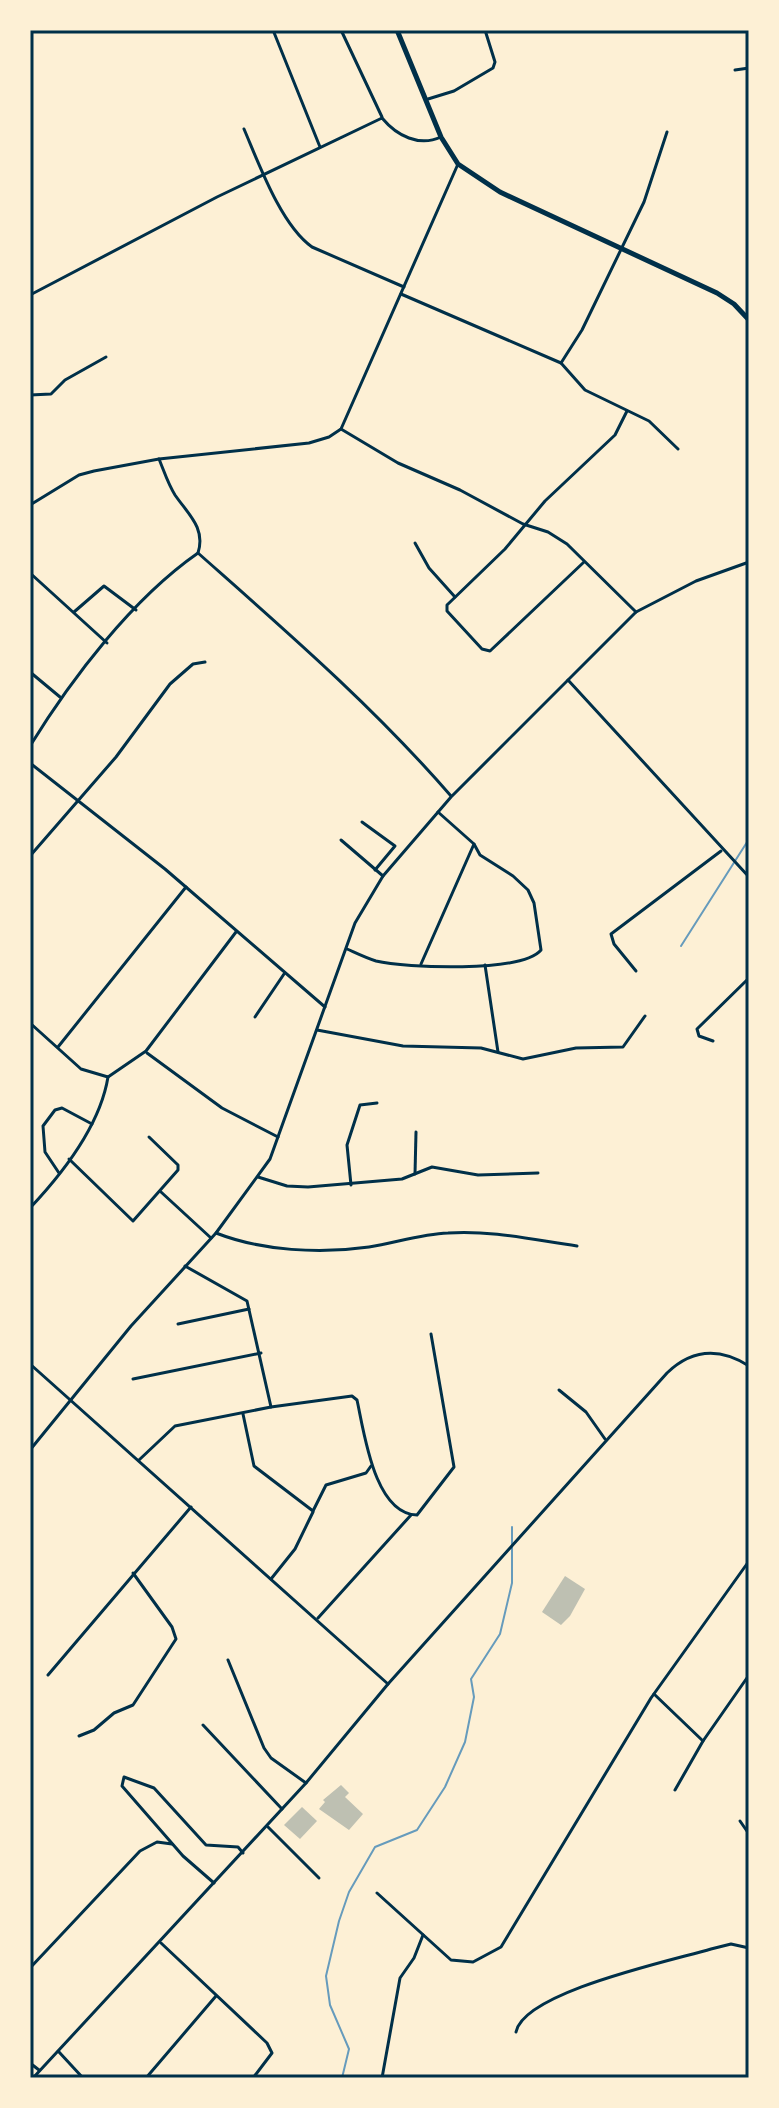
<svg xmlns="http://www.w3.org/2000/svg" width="779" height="2108" font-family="'Public Sans',sans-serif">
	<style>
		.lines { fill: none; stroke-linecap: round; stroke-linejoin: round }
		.stream { stroke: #669bbc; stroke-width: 2 }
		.building { fill: #bec0b2 }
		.minor { stroke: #003049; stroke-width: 3 }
		.primary { stroke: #003049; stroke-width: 5 }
		.neatline { fill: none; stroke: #003049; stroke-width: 3 }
	</style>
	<rect width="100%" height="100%" fill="#fdf0d5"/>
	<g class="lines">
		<!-- stream -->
		<g class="stream">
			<path d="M681,946L749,839"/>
			<path d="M342,2078L349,2049L330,2005L326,1976L339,1921L349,1892L375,1847L417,1830L445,1787L465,1742L474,1697L471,1679L500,1634L512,1583V1527"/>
		</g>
	</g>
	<!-- building -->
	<g class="building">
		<path d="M565,1576L585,1589L570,1616L561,1625L542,1612Z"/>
		<path d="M341,1785L349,1793L345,1797L363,1814L349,1830L319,1809L325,1802L323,1800Z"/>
		<path d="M302,1807L317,1821L300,1839L284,1825Z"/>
	</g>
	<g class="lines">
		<!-- minor -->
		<g class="minor">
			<path d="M273,30L320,147"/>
			<path d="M341,30L382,117"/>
			<path d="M735,70L749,68"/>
			<path d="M428,99L454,91L493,68L495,62L485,30"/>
			<path d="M244,129C259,164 281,225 312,247L404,287"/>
			<path d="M401,294L561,363L585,390L649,421L678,449"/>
			<path d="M30,295L217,197L382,118C397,136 419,147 441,137"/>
			<path d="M561,363L582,330L644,202L667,132"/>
			<path d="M30,395L51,394L65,380L106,357"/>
			<path d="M341,429L398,463L460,490L523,524L548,532L567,544L636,612"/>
			<path d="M30,505L79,475L94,471L159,459L309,443L329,437L341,429L458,164"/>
			<path d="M415,543L429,568L455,597"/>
			<path d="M198,553C286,631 374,707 451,796"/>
			<path d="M584,562L490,651L482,649L447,611V605L505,549L545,501L615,435L627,411"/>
			<path d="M30,573L107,643"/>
			<path d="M74,612L104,586L136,610"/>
			<path d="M30,672L60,697"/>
			<path d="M568,680L749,877"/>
			<path d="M30,746C72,678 132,599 198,553C206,528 188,514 175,495C168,484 164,471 159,459"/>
			<path d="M30,763L165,869L325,1007"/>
			<path d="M362,822L395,846L375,870"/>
			<path d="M341,840L383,876"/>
			<path d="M30,856L116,757L170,684L193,664L205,662"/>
			<path d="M347,949C356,953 366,958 376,961C405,968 522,973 541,950L534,903L528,890L513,876L480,855L474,844L438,812"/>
			<path d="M421,964L474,844"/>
			<path d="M485,965L498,1052"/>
			<path d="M636,971L614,944L611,934L721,851"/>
			<path d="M255,1017L284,974"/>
			<path d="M30,1023L81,1069L108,1077L146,1051L236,932"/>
			<path d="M317,1030L403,1046L481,1048L523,1059L576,1048L623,1047L645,1016"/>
			<path d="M713,1041L699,1036L697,1029L749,978"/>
			<path d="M58,1047L186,887"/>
			<path d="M147,1053L222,1108L278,1137"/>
			<path d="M69,1159L133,1221L178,1170V1165L149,1137"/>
			<path d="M59,1173L45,1152L43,1126L55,1110L62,1108L92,1124"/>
			<path d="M415,1174L416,1132"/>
			<path d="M258,1177L287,1186L308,1187L402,1179L432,1167L478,1175L538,1173"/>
			<path d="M351,1185L347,1145L360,1105L377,1103"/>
			<path d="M161,1192L211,1238"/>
			<path d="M30,1208C63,1173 100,1126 108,1077"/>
			<path d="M216,1233C262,1251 320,1254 369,1247C395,1243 421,1234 448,1233C491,1230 534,1240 577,1246"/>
			<path d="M185,1266L247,1301L271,1407"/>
			<path d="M178,1324L249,1309"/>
			<path d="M30,1364L388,1684"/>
			<path d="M133,1379L261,1353"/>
			<path d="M559,1390L586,1412L605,1439"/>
			<path d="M243,1414L254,1466L313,1511L326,1485L366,1473L371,1466"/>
			<path d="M30,1450L131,1326L216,1233L270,1159L355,923L383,876L451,797L636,612L696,581L749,562"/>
			<path d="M139,1460L175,1426L271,1407L352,1396L357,1400C364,1431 374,1514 417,1515L454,1467L431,1334"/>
			<path d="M271,1579L295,1549L313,1512"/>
			<path d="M318,1618L411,1515"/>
			<path d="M228,1660L264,1748L271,1758L306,1783"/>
			<path d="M48,1675L191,1507"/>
			<path d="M654,1694L703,1741"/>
			<path d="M203,1725L282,1809"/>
			<path d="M79,1736L94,1730L114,1713L133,1705L176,1639L172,1627L133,1573"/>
			<path d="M675,1790L703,1741L749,1675"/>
			<path d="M740,1821L749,1834"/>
			<path d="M268,1827L319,1878"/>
			<path d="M214,1883L183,1856L122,1786L124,1777L154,1788L206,1845L238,1847L243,1853"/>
			<path d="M377,1893L451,1960L473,1962L501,1947L651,1698L749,1561"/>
			<path d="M161,1943L267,2043L272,2053L253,2078"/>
			<path d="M30,1968L140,1851L157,1842L172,1844"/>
			<path d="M516,2032C524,1992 670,1961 711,1949L731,1944L749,1948"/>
			<path d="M59,2052L83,2078"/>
			<path d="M30,2063L39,2070"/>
			<path d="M33,2078L306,1783L388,1684L667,1373C692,1349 719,1347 749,1366"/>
			<path d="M146,2078L216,1996"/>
			<path d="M382,2078L400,1978L414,1958L423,1935"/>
		</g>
		<!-- primary -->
		<path class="primary" d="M397,30L441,137L458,164L500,192L717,293L734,304L749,320"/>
	</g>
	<!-- border -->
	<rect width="779" height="2108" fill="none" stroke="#fdf0d5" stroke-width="64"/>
	<rect x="32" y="32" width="715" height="2044" class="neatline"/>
</svg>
